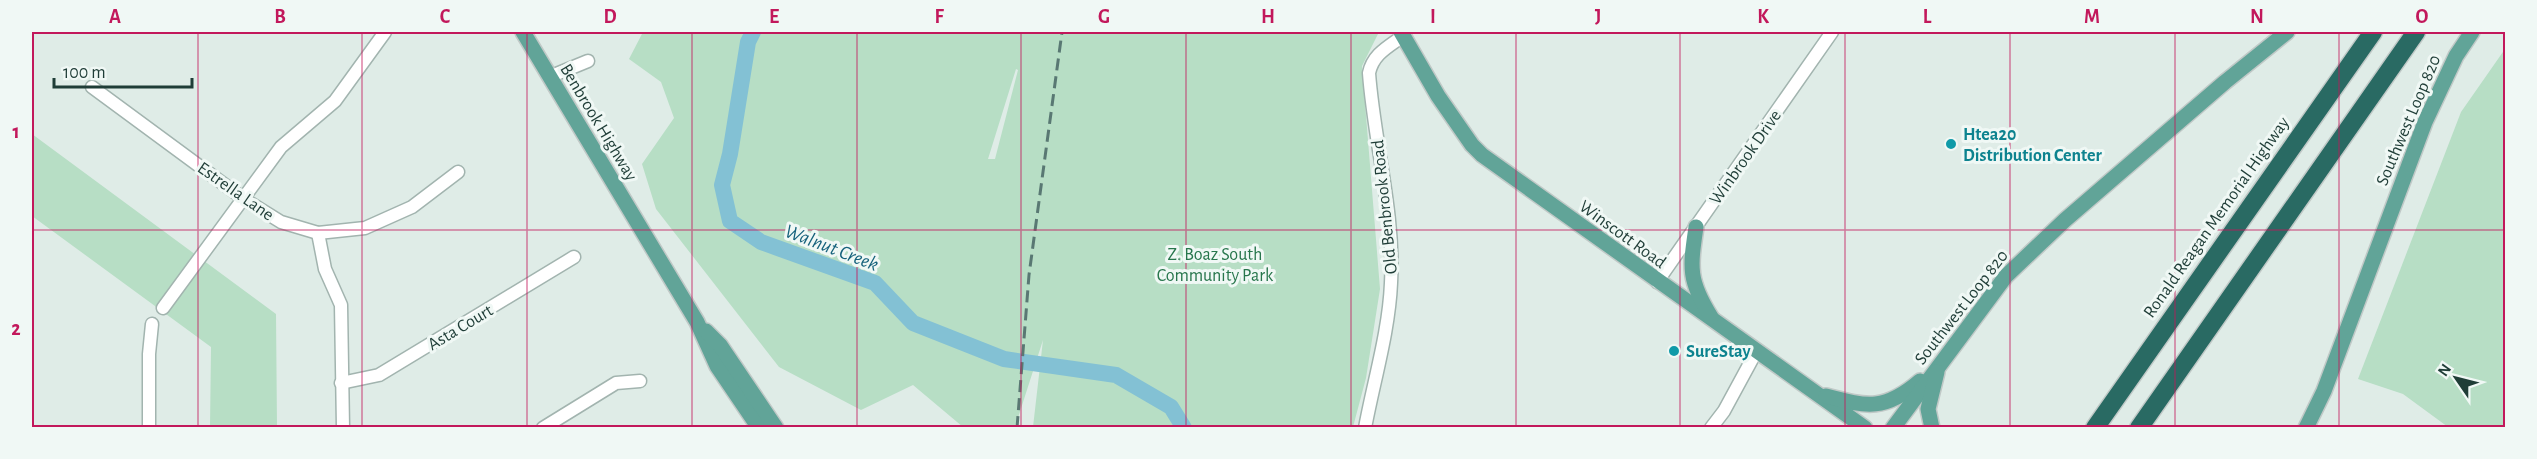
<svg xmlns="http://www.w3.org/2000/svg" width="2537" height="459" font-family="'Alegreya Sans',sans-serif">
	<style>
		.green { fill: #b7dec5; fill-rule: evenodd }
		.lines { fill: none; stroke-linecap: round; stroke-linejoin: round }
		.river { stroke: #83c1d4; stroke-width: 16 }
		.minor-casing { stroke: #a2b4af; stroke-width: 15 }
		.major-casing { stroke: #c0c9c7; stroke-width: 18 }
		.highway-casing { stroke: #c0c9c7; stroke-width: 21 }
		.minor { stroke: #fff; stroke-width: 12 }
		.major { stroke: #61a498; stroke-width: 15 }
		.highway { stroke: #296a63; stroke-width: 18 }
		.rail { stroke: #597873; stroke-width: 3; stroke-dasharray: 12 6; stroke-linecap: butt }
		.grid { fill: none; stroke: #c2185b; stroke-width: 1.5; stroke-opacity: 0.55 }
		.culture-dot { fill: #0f9aa8; stroke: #f0f8f5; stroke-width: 2 }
		.labels { text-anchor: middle; stroke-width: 6; stroke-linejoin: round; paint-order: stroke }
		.street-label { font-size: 18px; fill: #1f3d37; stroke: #f0f8f5 }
		.culture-label { font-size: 18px; font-weight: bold; fill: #0d838f; stroke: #f0f8f5; text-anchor: start }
		.park-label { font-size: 18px; fill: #27764c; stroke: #f0f8f5 }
		.water-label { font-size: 20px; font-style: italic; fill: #16627c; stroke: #f0f8f5 }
		.neatline { fill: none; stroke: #c2185b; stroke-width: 2 }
		.grid-label { font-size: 20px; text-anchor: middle; font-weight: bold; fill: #c2185b }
	</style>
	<rect width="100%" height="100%" fill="#dfece7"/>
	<!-- green -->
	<g class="green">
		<path d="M643,32H1379L1362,66L1380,289L1366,378L1353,427H1033L1043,340L1015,427H963L913,385L861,410L779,367L656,209L642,164L674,118L661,82L629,59ZM1016,69L1018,70L995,159H988Z"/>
		<path d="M2505,49V427H2448L2403,394L2358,379L2461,112Z"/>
		<path d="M32,134L276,314L277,427H210L211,347L32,216Z"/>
	</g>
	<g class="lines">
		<!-- river -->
		<path class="river" d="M753,32L748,42L730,154L722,185L730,221L761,242L875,283L913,323L1004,359L1116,375L1171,407L1184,428"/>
		<!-- minor casing -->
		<g class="minor-casing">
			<g id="minor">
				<path d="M549,77L588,61"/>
				<path d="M92,87L244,199L281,222L318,233L365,228L412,207L458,172"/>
				<path d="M318,233L325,269L341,305L343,428"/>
				<path d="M1657,282L1832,32"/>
				<path d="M163,308L281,147L335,101L385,32"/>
				<path d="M341,383L379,375L574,257"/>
				<path d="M149,428V354L152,324"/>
				<path d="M543,428L616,383L640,381"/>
				<path d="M1365,428C1374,380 1389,331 1391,283C1395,213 1374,142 1369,73C1373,54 1388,47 1403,36"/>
				<path d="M1711,428L1724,411L1756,352"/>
			</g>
		</g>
		<!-- major casing -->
		<g class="major-casing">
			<g id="major">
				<path d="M523,32L697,322L717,366L759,428"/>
				<path d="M1401,32L1438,96L1472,145L1482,155L1865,428"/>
				<path d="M1696,227C1690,268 1688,280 1711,317"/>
				<path d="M706,331L720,345L776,428"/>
				<path d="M1826,396C1868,407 1885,411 1920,381"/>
				<path d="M1893,428L2006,276L2065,220L2225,82L2287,32"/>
				<path d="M1932,428L1928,409L1937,372"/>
				<path d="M2306,428L2324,391L2425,122L2456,56L2472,32"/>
			</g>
		</g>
		<!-- highway casing -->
		<g class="highway-casing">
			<g id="highway">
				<path d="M2095,428L2373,32"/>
				<path d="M2139,428L2416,32"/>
			</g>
		</g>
		<!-- minor -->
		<use href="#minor" class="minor"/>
		<!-- major -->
		<use href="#major" class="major"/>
		<!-- highway -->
		<use href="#highway" class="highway"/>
		<!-- rail -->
		<path class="rail" d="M1017,428L1029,275L1062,32"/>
	</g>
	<!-- grid -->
	<path class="grid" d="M198,32V428M362,32V428M527,32V428M692,32V428M857,32V428M1021,32V428M1186,32V428M1351,32V428M1516,32V428M1680,32V428M1845,32V428M2010,32V428M2175,32V428M2339,32V428M32,230H2506"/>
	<!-- markers -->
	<g class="culture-dot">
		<circle cx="1951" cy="144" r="6"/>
		<circle cx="1674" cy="351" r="6"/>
	</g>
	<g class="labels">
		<!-- street labels -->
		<g class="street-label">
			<text transform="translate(2408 120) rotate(-67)" y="6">Southwest Loop 820</text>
			<text transform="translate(599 122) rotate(59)" y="6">Benbrook Highway</text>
			<text transform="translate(1745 157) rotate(-55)" y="6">Winbrook Drive</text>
			<text transform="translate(236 191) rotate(35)" y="6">Estrella Lane</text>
			<text transform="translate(1384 207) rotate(-96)" y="6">Old Benbrook Road</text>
			<text transform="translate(2216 217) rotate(-55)" y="6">Ronald Reagan Memorial Highway</text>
			<text transform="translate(1623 234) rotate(36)" y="6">Winscott Road</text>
			<text transform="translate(1961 307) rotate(-52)" y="6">Southwest Loop 820</text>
			<text transform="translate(460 327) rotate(-31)" y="6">Asta Court</text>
		</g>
		<!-- culture labels -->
		<g class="culture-label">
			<text x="1963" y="140">Htea20<tspan x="1963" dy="21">Distribution Center</tspan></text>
			<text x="1686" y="357">SureStay</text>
		</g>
		<!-- park labels -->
		<g class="park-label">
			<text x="1215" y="260">Z. Boaz South<tspan x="1215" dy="21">Community Park</tspan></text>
		</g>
		<!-- water labels -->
		<g class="water-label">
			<text transform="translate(832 247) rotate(21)" y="7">Walnut Creek</text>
		</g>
	</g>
	<!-- border -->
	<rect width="2537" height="459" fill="none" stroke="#f0f8f5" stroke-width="66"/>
	<!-- north arrow -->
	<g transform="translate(2456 378) rotate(305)" stroke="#f0f8f5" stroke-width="4.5" paint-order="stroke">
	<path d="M0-4.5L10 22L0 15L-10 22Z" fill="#1f3d37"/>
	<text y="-9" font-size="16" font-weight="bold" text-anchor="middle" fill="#1f3d37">N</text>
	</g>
	<!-- scale -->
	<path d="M54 78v9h138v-9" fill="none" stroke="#1f3d37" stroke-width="3"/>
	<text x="63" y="78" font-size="18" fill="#1f3d37" stroke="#f0f8f5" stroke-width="4.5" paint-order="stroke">100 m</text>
	<rect x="33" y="33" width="2471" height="393" class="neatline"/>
	<g class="grid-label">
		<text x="115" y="23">A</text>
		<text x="280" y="23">B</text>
		<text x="445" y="23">C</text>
		<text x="610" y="23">D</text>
		<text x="774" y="23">E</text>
		<text x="939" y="23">F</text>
		<text x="1104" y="23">G</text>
		<text x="1268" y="23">H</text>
		<text x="1433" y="23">I</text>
		<text x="1598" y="23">J</text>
		<text x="1763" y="23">K</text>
		<text x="1927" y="23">L</text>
		<text x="2092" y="23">M</text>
		<text x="2257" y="23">N</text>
		<text x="2422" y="23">O</text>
		<text x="16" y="138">1</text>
		<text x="16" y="335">2</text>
	</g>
</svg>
